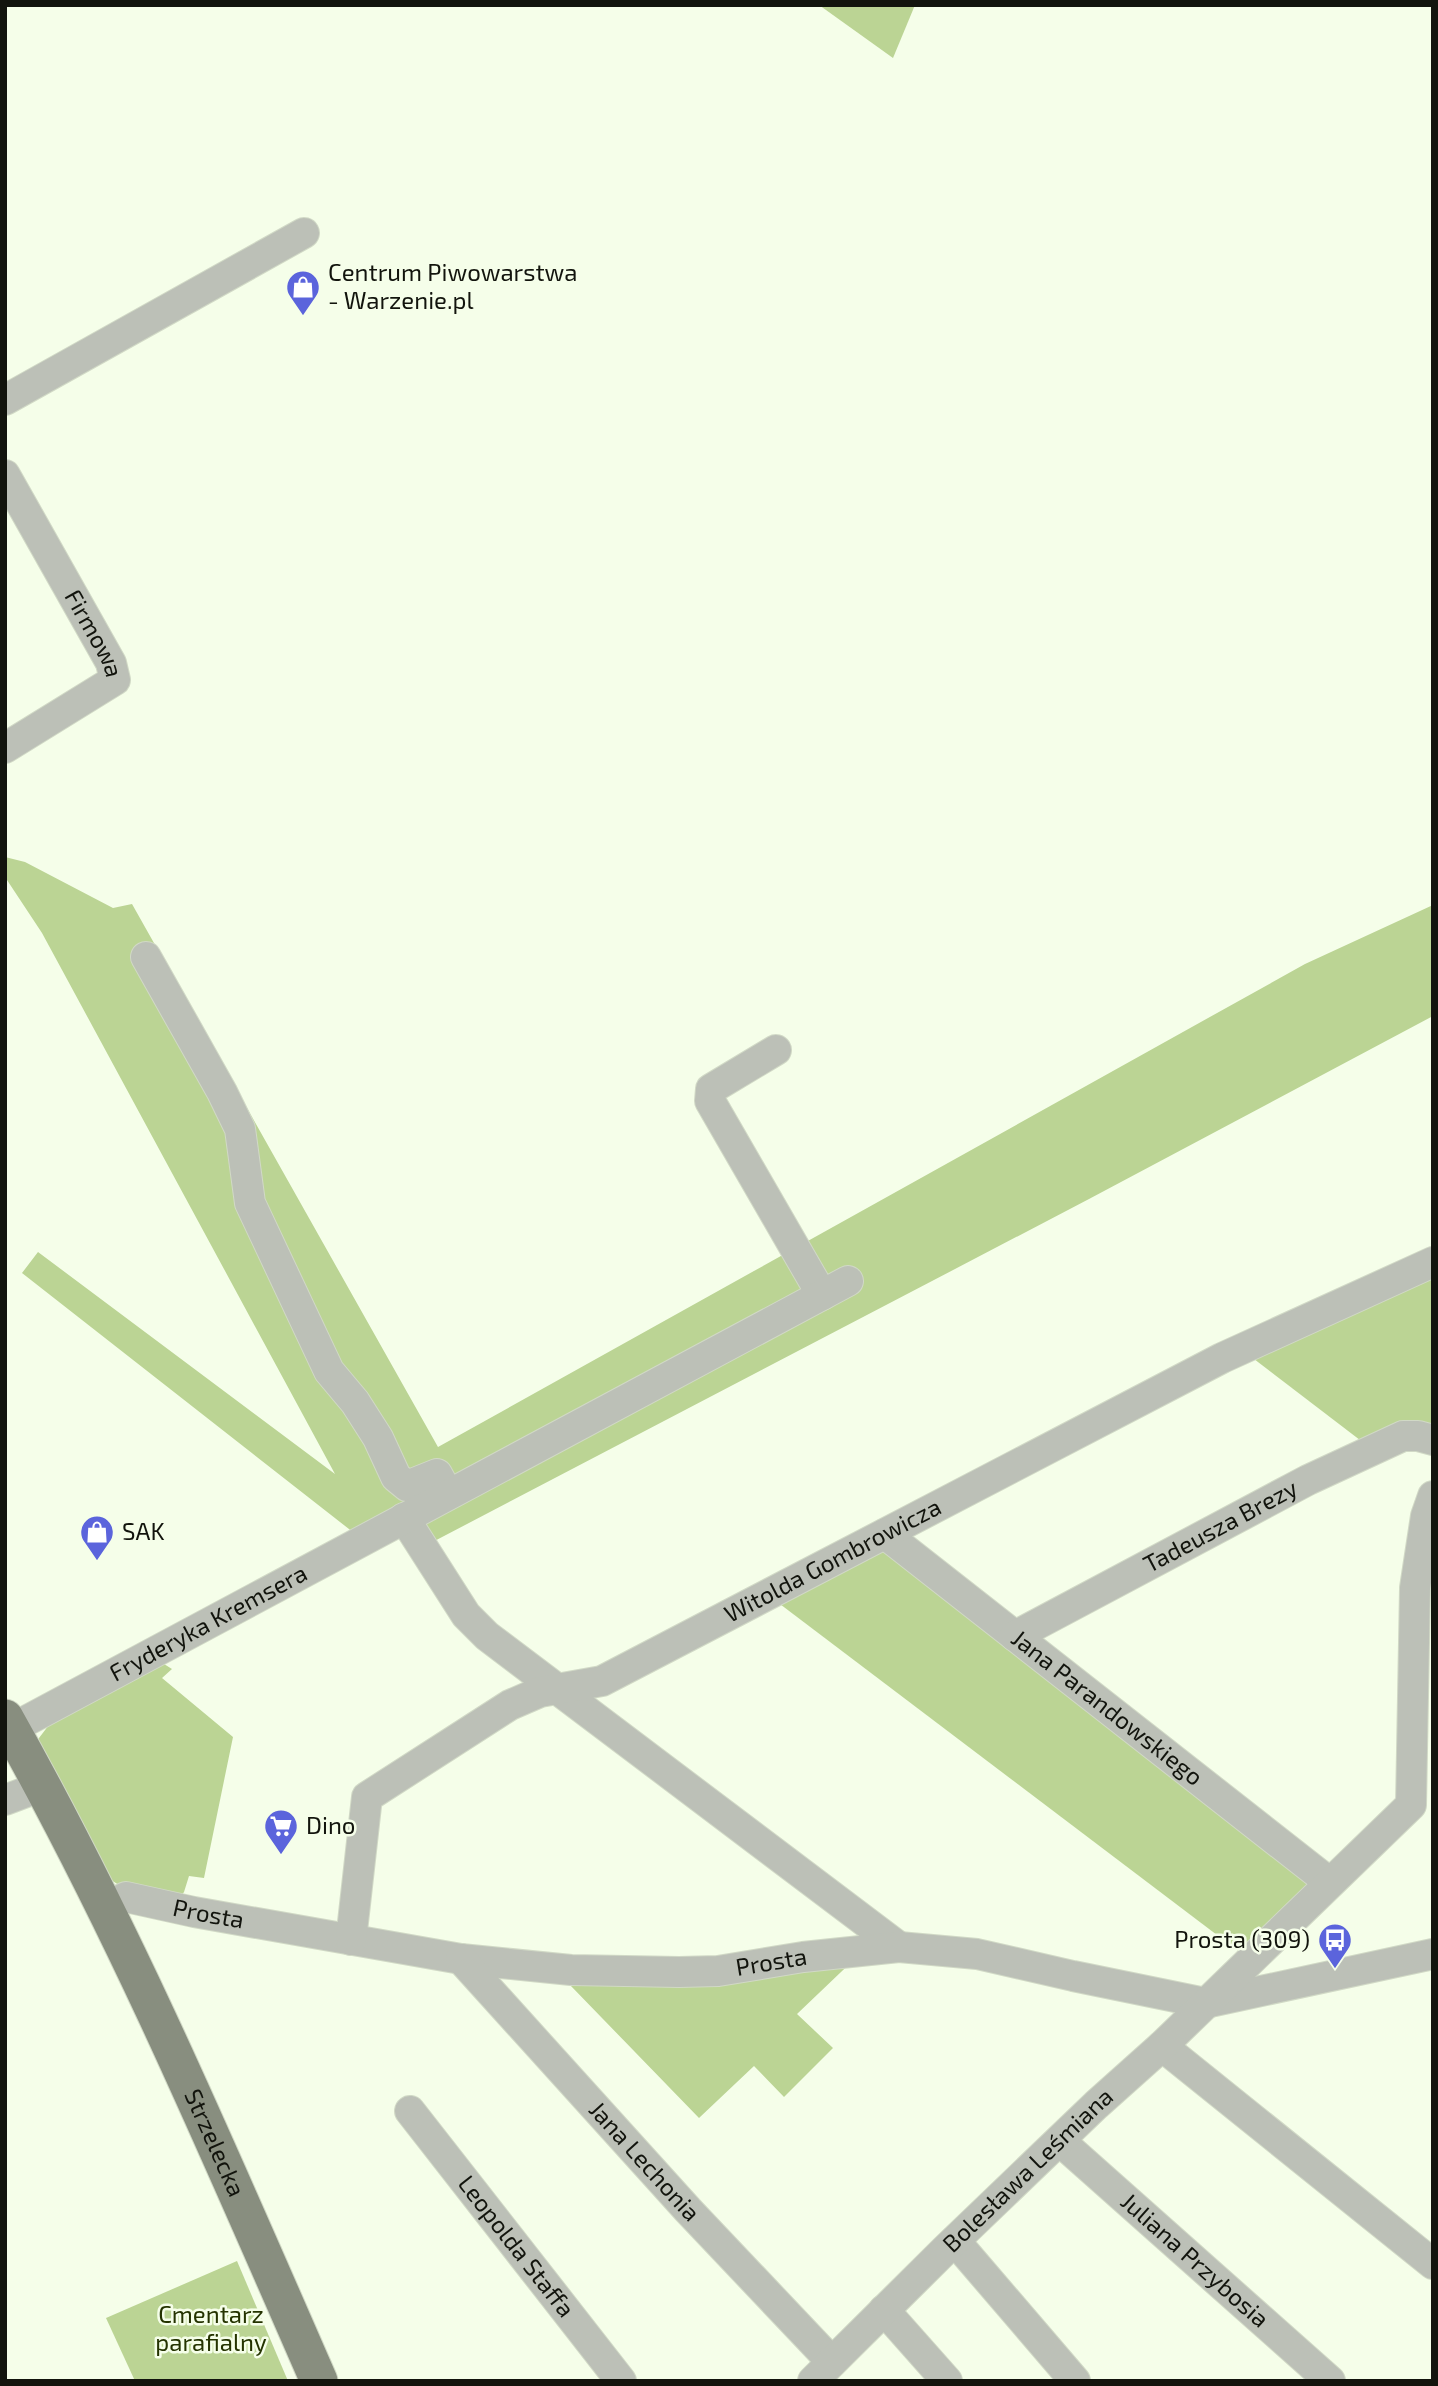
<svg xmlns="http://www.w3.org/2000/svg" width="1438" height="2386" font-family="'Exo 2',sans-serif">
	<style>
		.green { fill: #bbd494 }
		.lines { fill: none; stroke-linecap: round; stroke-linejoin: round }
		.minor-casing { stroke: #d1d9c6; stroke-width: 32 }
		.major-casing { stroke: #d1d9c6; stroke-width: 39 }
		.minor { stroke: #bcc0b7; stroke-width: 30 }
		.major { stroke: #888e7f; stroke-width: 37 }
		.labels { text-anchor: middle; stroke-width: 5; stroke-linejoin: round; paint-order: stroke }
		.poi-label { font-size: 24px; fill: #12140d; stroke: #f5fee9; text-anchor: start }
		.street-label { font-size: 24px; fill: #12140d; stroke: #f5fee9 }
		.park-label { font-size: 24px; fill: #243300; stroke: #f5fee9 }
	</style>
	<rect width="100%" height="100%" fill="#f5fee9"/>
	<!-- green -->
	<g class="green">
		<path d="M819,5H915L893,58Z"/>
		<path d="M5,857L25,862L113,908L132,904L438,1447L1305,964L1433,905V1016L1089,1199L423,1547L404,1518L363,1540L22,1273L38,1252L335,1474L42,933L5,877Z"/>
		<path d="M1433,1262V1440L1373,1450L1241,1349Z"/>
		<path d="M885,1534L1329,1882L1250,1960L768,1595Z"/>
		<path d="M153,1664H164L172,1669L162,1678L233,1737L204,1878L189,1876L184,1892L179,1899L119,1885L111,1880L36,1749L39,1738L55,1717Z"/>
		<path d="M863,1951L797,2014L833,2048L784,2097L754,2066L699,2118L570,1985L571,1970Z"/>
		<path d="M237,2261L288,2381H135L106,2318Z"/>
	</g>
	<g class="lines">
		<!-- minor casing -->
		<g class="minor-casing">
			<g id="minor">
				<path d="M5,400L304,233"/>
				<path id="s1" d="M5,475L111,663L115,680L5,748"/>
				<path d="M146,957L222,1092L240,1129L250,1203L329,1371L355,1402L378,1438L396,1477L407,1486L437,1474L448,1494"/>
				<path d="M776,1050L711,1089L710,1101L822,1295"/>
				<path d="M404,1518L466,1615L487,1636L899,1947"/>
				<path id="s2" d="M885,1534L1329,1882"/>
				<path id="s3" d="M1015,1636L1308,1480L1403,1436H1418L1433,1440"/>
				<path id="s4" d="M11,1729L848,1281"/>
				<path d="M5,1800L42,1786"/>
				<path id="s5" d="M105,1908L126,1897L194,1912L461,1959L571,1970L679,1972L718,1971L803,1957L899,1947L977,1954L1073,1976L1205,2003L1433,1954"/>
				<path id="s6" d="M351,1940L367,1797L510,1705L540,1692L602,1681L1222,1358L1433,1262"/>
				<path id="s7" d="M461,1959L688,2210L832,2362"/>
				<path d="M1162,2046L1433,2264"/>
				<path id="s8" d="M410,2111L621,2381"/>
				<path id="s9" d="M1060,2141L1330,2381"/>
				<path d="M955,2241L1075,2381"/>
				<path d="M884,2310L947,2381"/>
				<path id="s10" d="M813,2381L946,2249L1096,2105L1162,2046L1411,1805L1415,1588L1426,1516L1433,1496"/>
			</g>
		</g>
		<!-- major casing -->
		<g class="major-casing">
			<g id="major">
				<path id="s11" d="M5,1718C125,1931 221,2157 319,2381"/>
			</g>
		</g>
		<!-- minor -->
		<use href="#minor" class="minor"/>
		<!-- major -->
		<use href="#major" class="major"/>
	</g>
	<!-- icons -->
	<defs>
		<g id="shop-pin" transform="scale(1.75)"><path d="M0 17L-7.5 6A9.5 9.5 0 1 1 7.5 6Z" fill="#5b64dc" stroke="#f5fee9"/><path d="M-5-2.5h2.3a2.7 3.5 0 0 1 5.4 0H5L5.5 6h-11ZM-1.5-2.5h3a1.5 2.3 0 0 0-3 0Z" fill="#fff"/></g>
		<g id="supermarket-pin" transform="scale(1.75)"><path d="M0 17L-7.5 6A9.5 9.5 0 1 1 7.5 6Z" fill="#5b64dc" stroke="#f5fee9"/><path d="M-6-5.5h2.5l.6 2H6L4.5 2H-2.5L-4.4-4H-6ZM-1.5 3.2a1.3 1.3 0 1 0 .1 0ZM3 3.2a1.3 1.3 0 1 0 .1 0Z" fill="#fff"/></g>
		<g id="bus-pin" transform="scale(1.75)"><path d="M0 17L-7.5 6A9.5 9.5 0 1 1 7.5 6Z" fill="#5b64dc" stroke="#f5fee9"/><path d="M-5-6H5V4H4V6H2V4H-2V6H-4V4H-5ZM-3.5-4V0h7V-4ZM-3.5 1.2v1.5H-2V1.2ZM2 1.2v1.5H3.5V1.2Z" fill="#fff"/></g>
	</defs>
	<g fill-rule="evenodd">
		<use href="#shop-pin" x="303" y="287"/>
		<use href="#shop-pin" x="97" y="1532"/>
		<use href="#supermarket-pin" x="281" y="1826"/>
		<use href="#bus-pin" x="1335" y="1940"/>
	</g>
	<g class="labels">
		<!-- poi labels -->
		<g class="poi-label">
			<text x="328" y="281">Centrum Piwowarstwa<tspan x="328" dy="28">- Warzenie.pl</tspan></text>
			<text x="122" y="1540">SAK</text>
			<text x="306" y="1834">Dino</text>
			<text x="1310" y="1948" text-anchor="end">Prosta (309)</text>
		</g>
		<!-- street labels -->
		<g class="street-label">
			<text dy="8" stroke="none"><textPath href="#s1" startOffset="182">Firmowa</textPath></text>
			<text dy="8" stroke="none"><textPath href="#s3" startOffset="233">Tadeusza Brezy</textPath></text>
			<text dy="8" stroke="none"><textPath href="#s6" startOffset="670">Witolda Gombrowicza</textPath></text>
			<text dy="8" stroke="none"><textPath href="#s4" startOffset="224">Fryderyka Kremsera</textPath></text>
			<text dy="8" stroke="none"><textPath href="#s2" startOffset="282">Jana Parandowskiego</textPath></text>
			<text dy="8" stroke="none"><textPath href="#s5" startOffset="108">Prosta</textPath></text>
			<text dy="8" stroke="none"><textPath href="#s5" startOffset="676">Prosta</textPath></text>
			<text dy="8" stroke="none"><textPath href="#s11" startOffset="474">Strzelecka</textPath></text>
			<text dy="8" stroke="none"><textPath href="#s7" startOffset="273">Jana Lechonia</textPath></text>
			<text dy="8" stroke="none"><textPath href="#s10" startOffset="301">Bolesława Leśmiana</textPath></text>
			<text dy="8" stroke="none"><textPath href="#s8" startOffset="172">Leopolda Staffa</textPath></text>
			<text dy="8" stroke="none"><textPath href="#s9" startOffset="180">Juliana Przybosia</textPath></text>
		</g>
		<!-- park labels -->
		<g class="park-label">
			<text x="211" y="2323">Cmentarz<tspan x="211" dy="28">parafialny</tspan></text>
		</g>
	</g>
	<!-- border -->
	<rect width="1438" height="2386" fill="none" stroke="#12140d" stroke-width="14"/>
</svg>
